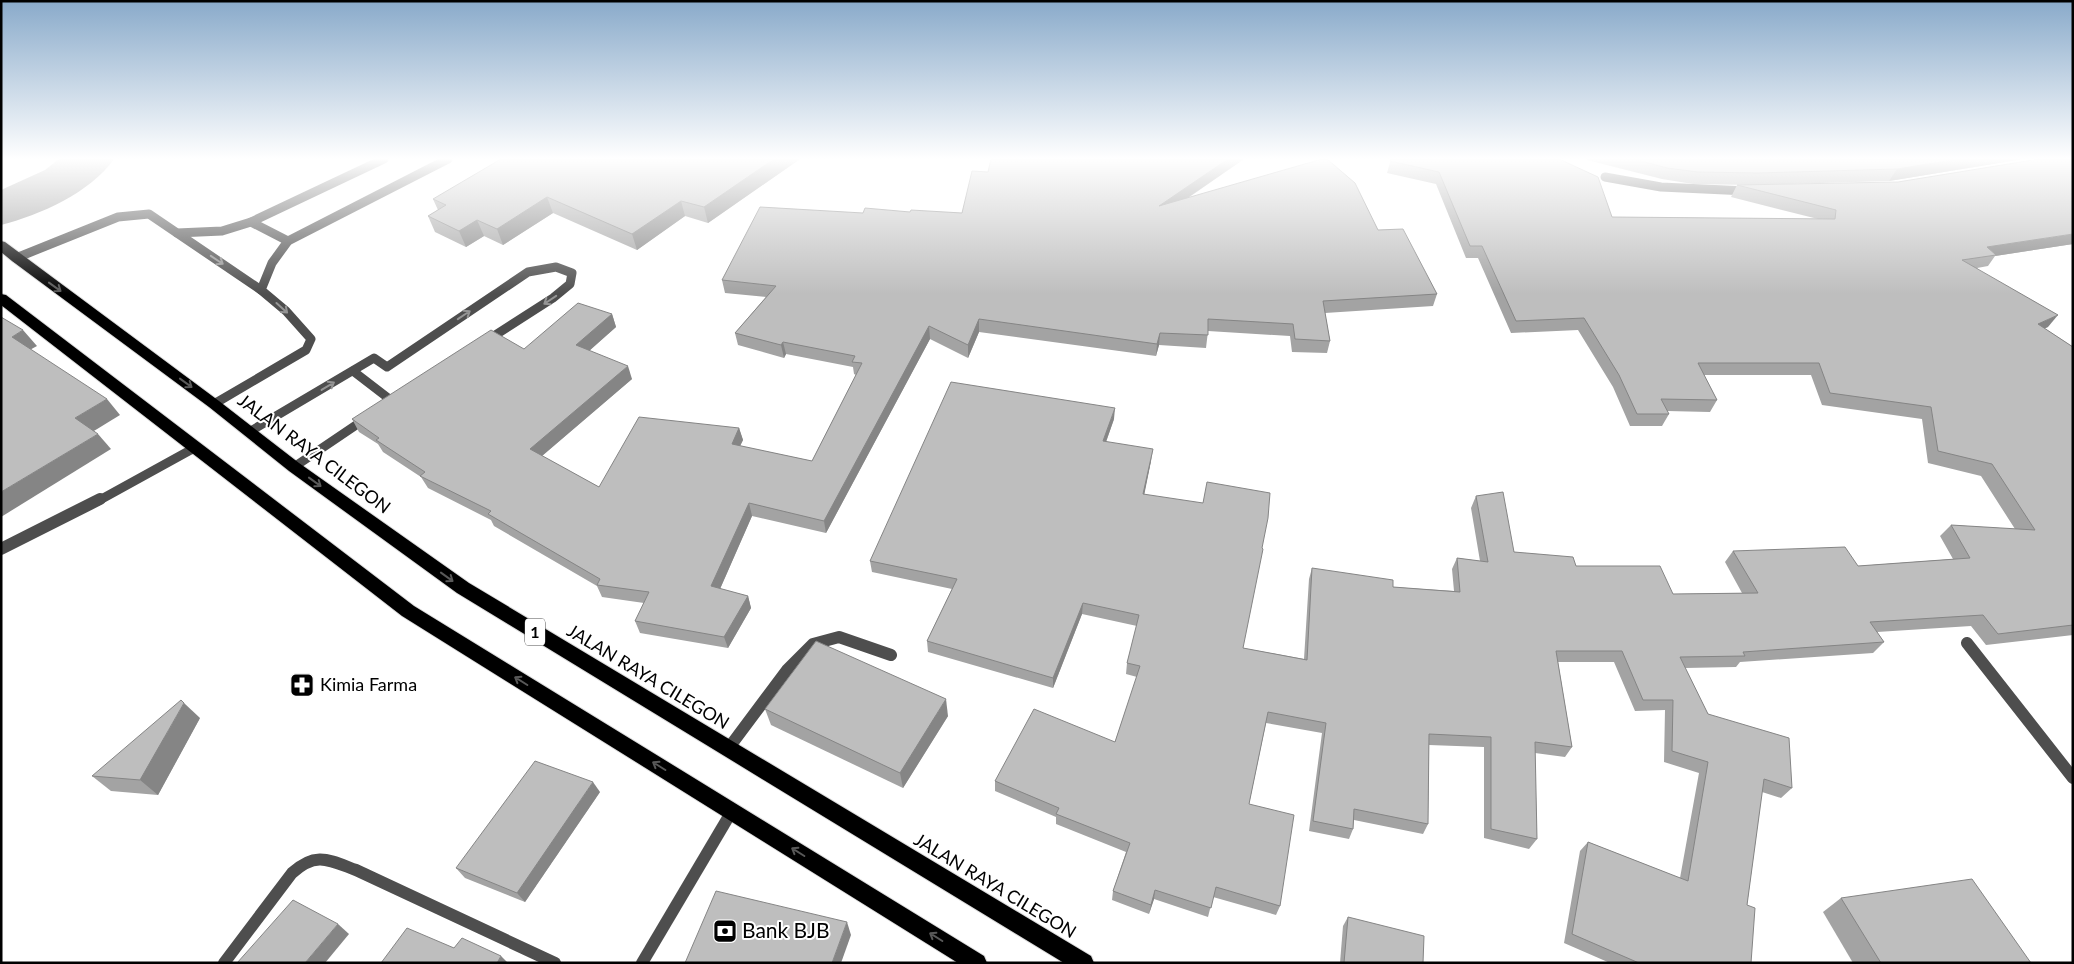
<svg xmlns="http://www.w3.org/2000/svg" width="2074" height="964" font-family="Lato,sans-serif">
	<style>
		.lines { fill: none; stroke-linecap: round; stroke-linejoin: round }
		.river { fill: #9c9c9c; fill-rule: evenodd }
		.highway-casing { stroke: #dbdbdb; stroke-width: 2 }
		.lane-far1 { stroke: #4e4e4e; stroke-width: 9 }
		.lane { stroke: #4e4e4e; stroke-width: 12 }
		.street-far1 { stroke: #4e4e4e; stroke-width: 9 }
		.street { stroke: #4e4e4e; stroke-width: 12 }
		.highway { fill: #000; fill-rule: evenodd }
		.wall { fill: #a3a3a3 }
		.shaded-wall { fill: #858585 }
		.building { fill: #bebebe; stroke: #858585 }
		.oneway { stroke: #959595 }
		.oneway2 { stroke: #595959 }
		.labels { text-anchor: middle; stroke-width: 4; stroke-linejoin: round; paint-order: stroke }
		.shield { fill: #fff; stroke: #4c4c4c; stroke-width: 1 }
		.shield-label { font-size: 16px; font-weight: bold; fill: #000 }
		.street-label { font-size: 18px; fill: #000; stroke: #fff }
		.poi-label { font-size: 18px; fill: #000; stroke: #fff; text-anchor: start }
		.near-poi-label { font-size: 21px; fill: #000; stroke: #fff; text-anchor: start }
	</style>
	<rect width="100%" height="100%" fill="#fff"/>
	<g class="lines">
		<!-- river -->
		<path class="river" d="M59,159H114C90,193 40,215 1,225V190L45,170Z"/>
		<!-- highway casing -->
		<g class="highway-casing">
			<g id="highway">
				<path d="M1,241L5,242L219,401L299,463L469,583L1091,956L1094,963H1064L457,593L289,471L209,407L12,261L1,252Z"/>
				<path d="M1,294L6,295L414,606L984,956L987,963H958L402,616L1,305Z"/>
			</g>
		</g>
		<!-- lane-far1 -->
		<g class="lane-far1">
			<path d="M353,371L392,401"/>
			<path d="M249,432L374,358L387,367L528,272L556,267L572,273L570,284L553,298L486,341"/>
			<path d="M294,467L365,419"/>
			<path d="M98,501L196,447"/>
		</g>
		<!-- lane -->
		<g class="lane">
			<path d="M1,549L100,499"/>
			<path d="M728,749L787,670L813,644L839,637L891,655"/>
		</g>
		<!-- street-far1 -->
		<g class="street-far1">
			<path d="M1605,177L1661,187L1747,191"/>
			<path d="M251,222L288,241"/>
			<path d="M177,233L261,290"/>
			<path d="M16,258L118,217L149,214L177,233L222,231L251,222L384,159"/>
			<path d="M214,404L306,350L311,339L286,311L261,290L272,263L288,241L448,159"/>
		</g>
		<!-- street -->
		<g class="street">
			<path d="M1967,643L2073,778"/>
			<path d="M224,963L292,873C316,851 329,860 356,870L555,963"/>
			<path d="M642,963L732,811"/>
		</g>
		<!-- highway -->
		<use href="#highway" class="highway"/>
	</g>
	<!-- wall -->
	<g class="wall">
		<path d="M800,159L708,223L685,216L637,250L553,213L503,245L484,236L466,247L435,232L428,216L438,210L433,199Z"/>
		<path d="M991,159H1244L1188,198L1378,230L1437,294L1433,306L1325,313L1330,341L1327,353L1292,352L1290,336L1208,331L1206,348L1159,345L1156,356L979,332L968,358L930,339L826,533L752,516L720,589L748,596L751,608L728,648L640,633L635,621L644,603L602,597L597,586L494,526L491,520L428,488L421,477L383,452L378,444L359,432L352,419L524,349L612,314L616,327L589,351L632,379L542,456L599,487L739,428L743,440L740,446L812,461L856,375L854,374L853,367L786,354L784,358L738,345L735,333L766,297L725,293L722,280L863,213L910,212L962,213L988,172Z"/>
		<path d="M1391,159L1612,217L1818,219L1731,197L1737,185L2073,244L1995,256L1988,266L1977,268L2048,327L2044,328L2073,347V635L1986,645L1971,626L1877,632L1884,642L1873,653L1740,662L1736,667L1685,668L1708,714L1792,788L1781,798L1762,792L1747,905L1751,963H1610L1564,943L1580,851L1588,842L1680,878L1699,773L1664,762L1665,710L1635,711L1614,662H1558L1572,747L1565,757L1535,753L1537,839L1529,849L1484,838V747L1429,745L1428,824L1423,834L1354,820L1353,829L1349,839L1309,831L1322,733L1266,723L1249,804L1280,906L1276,915L1213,897L1208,917L1154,899L1149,914L1112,900L1113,891L1126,852L1056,824V817L995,791V781L1115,742L1137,677L1126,674L1127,663L1137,626L1082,614L1053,688L928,652L927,641L952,589L872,572L870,561L1114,419L1106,442L1151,461L1144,494L1243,648L1304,659L1309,579L1312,568L1393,587L1454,591L1452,569L1457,558L1480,561L1471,508L1476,496L1514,552L1576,566L1673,594L1742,593L1725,562L1733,551L1858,566L1953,559L1940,536L1951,525L2015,529L1981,476L1928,463L1922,419L1822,405L1811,375H1704L1717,400L1710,412L1667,411L1669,414L1662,426H1630L1613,387L1578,330L1511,333L1478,258H1466L1436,184L1387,173Z"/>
		<path d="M1583,159H2023L1889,181L1752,185L1693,184L1662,179Z"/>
		<path d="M765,709L948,716L903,788L771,725Z"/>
		<path d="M200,718L158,795L111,791L92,776Z"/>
		<path d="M600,792L525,902L465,878L456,868Z"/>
		<path d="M1841,898L2031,963H1853L1823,912Z"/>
		<path d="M1348,917L1423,963H1340L1343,926Z"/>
	</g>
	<!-- shaded-wall -->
	<g class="shaded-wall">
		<path d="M774,159H800L708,223L704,207Z"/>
		<path d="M1228,159H1244L1158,218L1159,206Z"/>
		<path d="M1960,159H2023L1889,181L1897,169Z"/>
		<path d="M547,197L553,213L503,245L497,229Z"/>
		<path d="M681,201L685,216L637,250L632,234Z"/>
		<path d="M477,220L484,236L466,247L459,231Z"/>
		<path d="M2073,234V244L1995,256L1996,255L1987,247Z"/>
		<path d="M612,314L616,327L581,358L576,345Z"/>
		<path d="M2058,315L2048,327L2028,336L2038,324Z"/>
		<path d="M979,319V332L968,358V345Z"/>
		<path d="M929,326L930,339L826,533L824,521Z"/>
		<path d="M23,330L37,346L26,352L12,337Z"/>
		<path d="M1160,333L1159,345L1156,356L1157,344Z"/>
		<path d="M783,342L786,354L784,358L781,345Z"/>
		<path d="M628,366L632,379L536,461L530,449Z"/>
		<path d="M107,399L120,415L89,434L75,418Z"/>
		<path d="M1115,408L1114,419L1102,453L1103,441Z"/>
		<path d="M739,428L743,440L735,456L732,444Z"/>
		<path d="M98,434L111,449L1,517V492Z"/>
		<path d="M1153,449L1151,461L1142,506L1143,494Z"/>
		<path d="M749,503L752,516L716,598L711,586Z"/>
		<path d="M748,596L751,608L728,648L724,637Z"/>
		<path d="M1083,603L1082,614L1053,688V678Z"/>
		<path d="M946,699L948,716L903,788L900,773Z"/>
		<path d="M184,703L200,718L158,795L140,780Z"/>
		<path d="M593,782L600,792L525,902L517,893Z"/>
		<path d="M1155,890L1154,899L1149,914L1151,905Z"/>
		<path d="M847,922L851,935L841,963H832Z"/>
		<path d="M338,924L349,934L325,963H305Z"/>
		<path d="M501,956L508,963H497Z"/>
	</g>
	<!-- building -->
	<g class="building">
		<path d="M501,159H774L704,207L681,201L632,234L547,197L497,229L477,220L459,231L428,216L446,205L433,199Z"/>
		<path d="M991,159H1228L1159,206L1322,159H1327L1355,183L1378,230L1403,229L1437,294L1323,301L1330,341L1295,339L1293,324L1208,319V335L1160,333L1157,344L979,319L968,345L929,326L824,521L749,503L711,586L748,596L724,637L635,621L649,592L597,585L600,579L488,514L491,511L420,476L425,472L376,440L379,438L352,419L491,330L524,349L578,303L612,314L576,345L628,366L530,449L599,487L639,417L739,428L732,444L812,461L862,363L852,362L855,356L783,342L781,345L735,333L776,286L722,280L760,207L863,213L865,208L910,212L911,210L962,213L972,171L988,172Z"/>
		<path d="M1391,159H1559L1598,177L1612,217L1835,219L1836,210L1737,185L1898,182L2039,159H2073V234L1987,247L1996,255L1962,260L2058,315L2038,324L2073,347V625L1998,634L1983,615L1870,622L1884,642L1743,652L1745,656L1680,657L1708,714L1789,738L1792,788L1764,779L1747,905L1755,908L1751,963H1639L1572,934L1588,842L1688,881L1708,762L1672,751L1673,700H1643L1622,651H1556L1572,747L1535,742L1537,839L1491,829V737L1429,734L1428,824L1354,809L1353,829L1313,821L1326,723L1268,712L1249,804L1294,815L1280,906L1216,887L1211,908L1155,890L1151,905L1113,891L1130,843L1056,814L1059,808L995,781L1034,709L1115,742L1140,666L1127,663L1139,615L1083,603L1053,678L927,641L957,579L870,561L951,382L1115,408L1103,441L1153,449L1143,494L1203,503L1207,482L1270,493L1268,518L1262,548L1263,549L1243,648L1307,660L1312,568L1393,580V587L1460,592L1457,558L1488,562L1476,496L1503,492L1514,552L1573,557L1576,566H1660L1673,594L1758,593L1733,551L1845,547L1858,566L1970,558L1951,525L2035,530L1992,464L1938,451L1931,407L1830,393L1819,363H1698L1717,400L1661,399L1669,414H1637L1619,375L1584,318L1516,321L1482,246H1470L1439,172L1390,161Z"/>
		<path d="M1633,159H1960L1897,169L1758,173L1698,172L1667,168Z"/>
		<path d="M1,317L23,330L12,337L107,399L75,418L98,434L1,492Z"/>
		<path d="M816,641L946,699L900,773L765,709Z"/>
		<path d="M181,700L184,703L140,780L92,776Z"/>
		<path d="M535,761L593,782L517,893L456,868Z"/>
		<path d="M1972,879L2031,963H1881L1841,898Z"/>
		<path d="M716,891L847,922L832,963H685Z"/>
		<path d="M293,900L338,924L305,963H237Z"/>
		<path d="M1348,917L1424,936L1423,963H1344Z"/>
		<path d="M407,928L454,948L462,938L501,956L497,963H381Z"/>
	</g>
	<!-- one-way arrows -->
	<defs><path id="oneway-shaft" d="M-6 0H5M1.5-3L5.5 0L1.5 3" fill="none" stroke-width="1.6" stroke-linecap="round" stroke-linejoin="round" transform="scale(1.25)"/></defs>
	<g class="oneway">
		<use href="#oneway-shaft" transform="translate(217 260) rotate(34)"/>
		<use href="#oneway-shaft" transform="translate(550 300) rotate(146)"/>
		<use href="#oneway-shaft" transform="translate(282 308) rotate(42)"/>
		<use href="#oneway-shaft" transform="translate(464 315) rotate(-34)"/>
		<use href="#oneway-shaft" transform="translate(328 386) rotate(-31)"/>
	</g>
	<g class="oneway2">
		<use href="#oneway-shaft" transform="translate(55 287) rotate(36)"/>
		<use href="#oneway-shaft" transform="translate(186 383) rotate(36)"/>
		<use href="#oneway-shaft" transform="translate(315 482) rotate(36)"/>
		<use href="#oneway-shaft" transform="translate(447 577) rotate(36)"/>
		<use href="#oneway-shaft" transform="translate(521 681) rotate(-148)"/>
		<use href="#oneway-shaft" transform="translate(659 766) rotate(-148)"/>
		<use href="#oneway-shaft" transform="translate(798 852) rotate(-148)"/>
		<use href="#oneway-shaft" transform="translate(936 937) rotate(-148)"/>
	</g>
	<!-- sky -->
	<linearGradient id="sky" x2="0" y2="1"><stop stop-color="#89aaca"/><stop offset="0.54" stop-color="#fff"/><stop offset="1" stop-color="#fff" stop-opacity="0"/></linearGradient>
	<rect width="2074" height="294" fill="url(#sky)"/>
	<!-- icons -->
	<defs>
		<g id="pharmacy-square" transform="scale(1.25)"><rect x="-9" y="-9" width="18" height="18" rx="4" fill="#000" stroke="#fff"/><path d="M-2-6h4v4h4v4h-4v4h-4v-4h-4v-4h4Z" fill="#fff"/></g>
		<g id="bank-square" transform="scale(1.25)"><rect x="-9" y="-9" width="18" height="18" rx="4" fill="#000" stroke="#fff"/><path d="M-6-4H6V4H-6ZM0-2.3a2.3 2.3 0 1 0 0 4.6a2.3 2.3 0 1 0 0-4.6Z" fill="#fff"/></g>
	</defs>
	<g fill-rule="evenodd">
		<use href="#pharmacy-square" x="302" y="685"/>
		<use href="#bank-square" x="725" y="931"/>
	</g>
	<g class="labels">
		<!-- shield labels -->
		<rect class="shield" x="525" y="618.5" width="20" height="27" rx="4"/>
		<g class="shield-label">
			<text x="535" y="638">1</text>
		</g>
		<!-- street labels -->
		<g class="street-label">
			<text transform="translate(314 454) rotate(37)" y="6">JALAN RAYA CILEGON</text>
			<text transform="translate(648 677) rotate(31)" y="6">JALAN RAYA CILEGON</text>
			<text transform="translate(995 886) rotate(31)" y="6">JALAN RAYA CILEGON</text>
		</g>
		<!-- poi labels -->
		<g class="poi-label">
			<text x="320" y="691">Kimia Farma</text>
		</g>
		<!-- near-poi labels -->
		<g class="near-poi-label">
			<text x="742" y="938">Bank BJB</text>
		</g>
	</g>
	<!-- border -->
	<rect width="2074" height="964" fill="none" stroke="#000000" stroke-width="5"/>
</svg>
